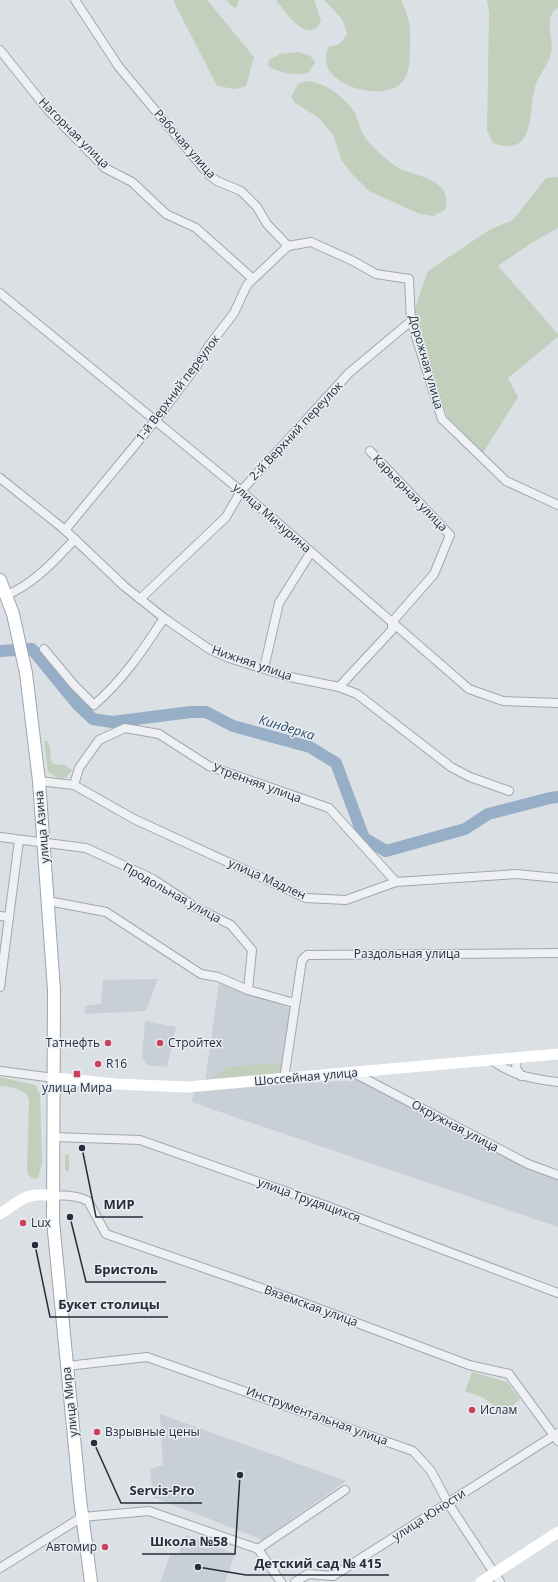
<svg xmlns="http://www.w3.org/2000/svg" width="558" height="1582" font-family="'Open Sans',sans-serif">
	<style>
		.built { fill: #c9cfd7 }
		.green { fill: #c2cfbc }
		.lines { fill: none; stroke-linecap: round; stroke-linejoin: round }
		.river { stroke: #96afc6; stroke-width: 12 }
		.street-casing { stroke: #a1a7af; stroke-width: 10 }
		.primary-casing { stroke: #9ba5b1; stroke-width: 14 }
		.street { stroke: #eef0f4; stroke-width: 8 }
		.secondary { stroke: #fff; stroke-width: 11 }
		.primary { stroke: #fff; stroke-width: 12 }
		.poi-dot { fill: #cb405c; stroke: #eaeff3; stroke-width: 1.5 }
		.labels { text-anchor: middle; stroke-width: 3; stroke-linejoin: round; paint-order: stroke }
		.street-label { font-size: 12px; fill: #262e3b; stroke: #eaeff3 }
		.poi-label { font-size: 12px; fill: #262e3b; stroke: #eaeff3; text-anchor: start }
		.water-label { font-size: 13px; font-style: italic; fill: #314f6e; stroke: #eaeff3 }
		.leader { fill: none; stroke: #262e3b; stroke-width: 1.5 }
		.callout-dot { fill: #262e3b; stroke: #eaeff3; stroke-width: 1.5 }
		.callout-label { font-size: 13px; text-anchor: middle; font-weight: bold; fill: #262e3b; stroke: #eaeff3; stroke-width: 3; stroke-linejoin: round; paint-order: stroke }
	</style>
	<rect width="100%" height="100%" fill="#dbe0e5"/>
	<!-- built -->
	<g class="built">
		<path d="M220,976L291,1009L281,1077L205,1082Z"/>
		<path d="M158,979L146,1011L85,1014V1006L101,1004L103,980Z"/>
		<path d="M145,1021L176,1027L167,1067L147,1065L142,1057Z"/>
		<path d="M357,1080L530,1169L558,1179V1227L191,1102L195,1090Z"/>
		<path d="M160,1414L346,1481L263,1540L153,1497L150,1469L163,1465Z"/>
		<path d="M186,1535L235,1554L225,1582H160L171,1553L178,1555Z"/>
	</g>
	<!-- green -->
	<g class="green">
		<path d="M173,0H207L254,57L246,86L235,89L217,86Z"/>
		<path d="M226,0H239L237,7L234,8Z"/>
		<path d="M276,0H314L321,20C310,48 284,11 276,0Z"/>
		<path d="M324,0H401C410,19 411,29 410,50C410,58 409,74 404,80C386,106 309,84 329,46C339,46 343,42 347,33L342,19Z"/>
		<path d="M487,0H558V8L555,9C553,12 550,16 550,20C548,31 554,44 551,54C547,67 536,78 534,91C529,116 534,158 493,143L487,131L489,14Z"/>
		<path d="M298,52C305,54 313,55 315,63L308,73C295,76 279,73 268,66L269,60L280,54Z"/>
		<path d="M307,81C325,83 342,95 352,109C358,116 359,127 363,134C368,143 376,150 384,157C388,160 393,165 398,168C419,177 454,180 445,210L433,216L420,214L369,191L352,174L342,161L333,135L319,118L295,103L291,97L298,84Z"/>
		<path d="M558,177V228L533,242L498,266L558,334V337L508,378L518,397L483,453L447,416L412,319L413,314L428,271L489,230L513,220L546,178Z"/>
		<path d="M44,741H48L51,753L50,758L53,764L64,765L72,770L66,778L59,779L48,772Z"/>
		<path d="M275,1063L281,1066L278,1074L250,1079L247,1076L209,1081L219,1074L225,1067Z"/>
		<path d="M0,1077L35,1085L40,1094L42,1163L38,1178L33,1179L28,1174L27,1169L29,1099C24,1088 11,1087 0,1086Z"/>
		<path d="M65,1154L69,1155V1172L65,1170Z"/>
		<path d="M472,1372L507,1382L520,1399L504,1413L482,1397L465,1391Z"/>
	</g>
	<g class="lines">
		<!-- river -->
		<path class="river" d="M0,651L32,649L77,704L93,719L112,722L191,712H206L233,726L310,747L336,763L364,838L386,851L465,829L488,814L550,798L558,797"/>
		<!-- street casing -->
		<g class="street-casing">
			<g id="street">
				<path d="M75,0L119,67L209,175L217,181L241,191L257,207L267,224L288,246L311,242L353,261L376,274L409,279L411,321L442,419L506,481L558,505"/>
				<path d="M0,50L48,110L105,168L132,182L166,214L196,228L252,278"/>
				<path d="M0,293L241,491L469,689L503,701L558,703"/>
				<path d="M0,478L65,530L124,586L164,618L209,649L229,658L290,677L339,687L357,694L451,767L470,777L509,791"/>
				<path d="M65,530L155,421L196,367L208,347L234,313L247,285L288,246"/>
				<path d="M7,595C35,583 54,561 75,539"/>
				<path d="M140,599L226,517L241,491L349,373L411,321"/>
				<path d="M44,649L74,685L94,705C123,680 143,650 164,618"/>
				<path d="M264,668L279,603L311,552"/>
				<path d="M339,687L392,630V622L434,574L450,535L370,451"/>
				<path d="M39,781L74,785L134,819L306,898L346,900L396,882L516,874L558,878"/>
				<path d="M74,785L79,768L99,740L125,728L159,734L209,766L329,808L396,882"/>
				<path d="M0,837L86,848L153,879L195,907L231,925L252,950L248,990"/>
				<path d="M48,901L106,912L201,974L218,977L248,990L294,1003"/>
				<path d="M0,916L9,917"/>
				<path d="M0,987L19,840"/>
				<path d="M517,1058L516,1068L521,1076"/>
				<path d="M493,1061C513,1076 534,1079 558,1082"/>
				<path d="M0,1071L54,1078"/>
				<path d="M354,1073L528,1164L558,1175"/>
				<path d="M284,1079L302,960L307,955L558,953"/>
				<path d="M53,1137L140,1140L327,1206L558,1293"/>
				<path d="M52,1196C64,1195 78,1196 88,1201L106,1234L293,1299L469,1365L509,1374L558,1441"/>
				<path d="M67,1366L147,1357L413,1451L431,1471L448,1503L500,1582"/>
				<path d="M258,1549L345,1490"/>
				<path d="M0,1568L82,1517L149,1511L258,1549L281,1582"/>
				<path d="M295,1582L308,1574L333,1576L558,1433"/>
			</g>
		</g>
		<!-- primary casing -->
		<g class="primary-casing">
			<path id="primary" d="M0,580L13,614L26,673L39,781L54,990L53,1221L80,1499L91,1582"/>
		</g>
		<!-- street -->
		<use href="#street" class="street"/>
		<!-- secondary -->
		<g class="secondary">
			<path d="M54,1078L116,1084L187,1087L558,1054"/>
			<path d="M0,1214C20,1201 27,1191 52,1196"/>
			<path d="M481,1582L558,1532"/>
		</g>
		<!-- primary -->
		<use href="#primary" class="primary"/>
	</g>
	<!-- markers -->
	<g class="poi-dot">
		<circle cx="108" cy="1043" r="4"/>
		<circle cx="160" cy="1043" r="4"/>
		<circle cx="98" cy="1064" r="4"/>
		<rect x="73" y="1070" width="8" height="8" rx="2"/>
		<circle cx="23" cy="1223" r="4"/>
		<circle cx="472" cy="1410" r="4"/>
		<circle cx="97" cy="1432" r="4"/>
		<circle cx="105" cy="1547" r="4"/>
	</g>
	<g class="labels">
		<!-- street labels -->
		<g class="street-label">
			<text transform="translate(74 133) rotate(45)" y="4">Нагорная улица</text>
			<text transform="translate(185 144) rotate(49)" y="4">Рабочая улица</text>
			<text transform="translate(426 362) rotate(74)" y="4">Дорожная улица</text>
			<text transform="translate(178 388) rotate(-53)" y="4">1-й Верхний переулок</text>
			<text transform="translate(296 431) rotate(-47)" y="4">2-й Верхний переулок</text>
			<text transform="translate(410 493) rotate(46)" y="4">Карьерная улица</text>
			<text transform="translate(272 518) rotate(41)" y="4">улица Мичурина</text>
			<text transform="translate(252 663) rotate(19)" y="4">Нижняя улица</text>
			<text transform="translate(257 783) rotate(20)" y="4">Утренняя улица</text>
			<text transform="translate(42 827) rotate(-95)" y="4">улица Азина</text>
			<text transform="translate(267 879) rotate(24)" y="4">улица Мадлен</text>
			<text transform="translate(172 893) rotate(29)" y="4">Продольная улица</text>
			<text x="407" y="958">Раздольная улица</text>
			<text transform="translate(306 1077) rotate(-5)" y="4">Шоссейная улица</text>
			<text transform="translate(455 1126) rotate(28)" y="4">Окружная улица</text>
			<text transform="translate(309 1200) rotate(20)" y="4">улица Трудящихся</text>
			<text transform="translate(311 1306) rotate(20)" y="4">Вяземская улица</text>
			<text transform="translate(70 1402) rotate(-96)" y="4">улица Мира</text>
			<text transform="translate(317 1416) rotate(20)" y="4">Инструментальная улица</text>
			<text transform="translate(429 1515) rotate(-33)" y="4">улица Юности</text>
		</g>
		<!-- poi labels -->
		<g class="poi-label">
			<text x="100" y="1047" text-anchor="end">Татнефть</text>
			<text x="168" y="1047">Стройтех</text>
			<text x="106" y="1068">R16</text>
			<text x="77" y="1092" text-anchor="middle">улица Мира</text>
			<text x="31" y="1227">Lux</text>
			<text x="480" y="1414">Ислам</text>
			<text x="105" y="1436">Взрывные цены</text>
			<text x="97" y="1551" text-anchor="end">Автомир</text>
		</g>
		<!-- water labels -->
		<g class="water-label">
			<text transform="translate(287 727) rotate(17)" y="5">Киндерка</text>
		</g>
	</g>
	<!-- callouts -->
	<path class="leader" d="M82 1148L96 1217H143M70 1217L86 1282H166M35 1245L50 1317H168M94 1443L121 1503H202M240 1475L235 1554H142M198 1567L246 1575H389"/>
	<g class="callout-dot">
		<circle cx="82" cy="1148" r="4"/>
		<circle cx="70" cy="1217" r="4"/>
		<circle cx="35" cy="1245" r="4"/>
		<circle cx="94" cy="1443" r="4"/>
		<circle cx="240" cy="1475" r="4"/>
		<circle cx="198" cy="1567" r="4"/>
	</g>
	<g class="callout-label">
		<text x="119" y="1209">МИР</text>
		<text x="126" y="1274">Бристоль</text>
		<text x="109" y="1309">Букет столицы</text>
		<text x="162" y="1495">Servis-Pro</text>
		<text x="189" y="1546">Школа №58</text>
		<text x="318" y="1568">Детский сад № 415</text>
	</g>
</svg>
